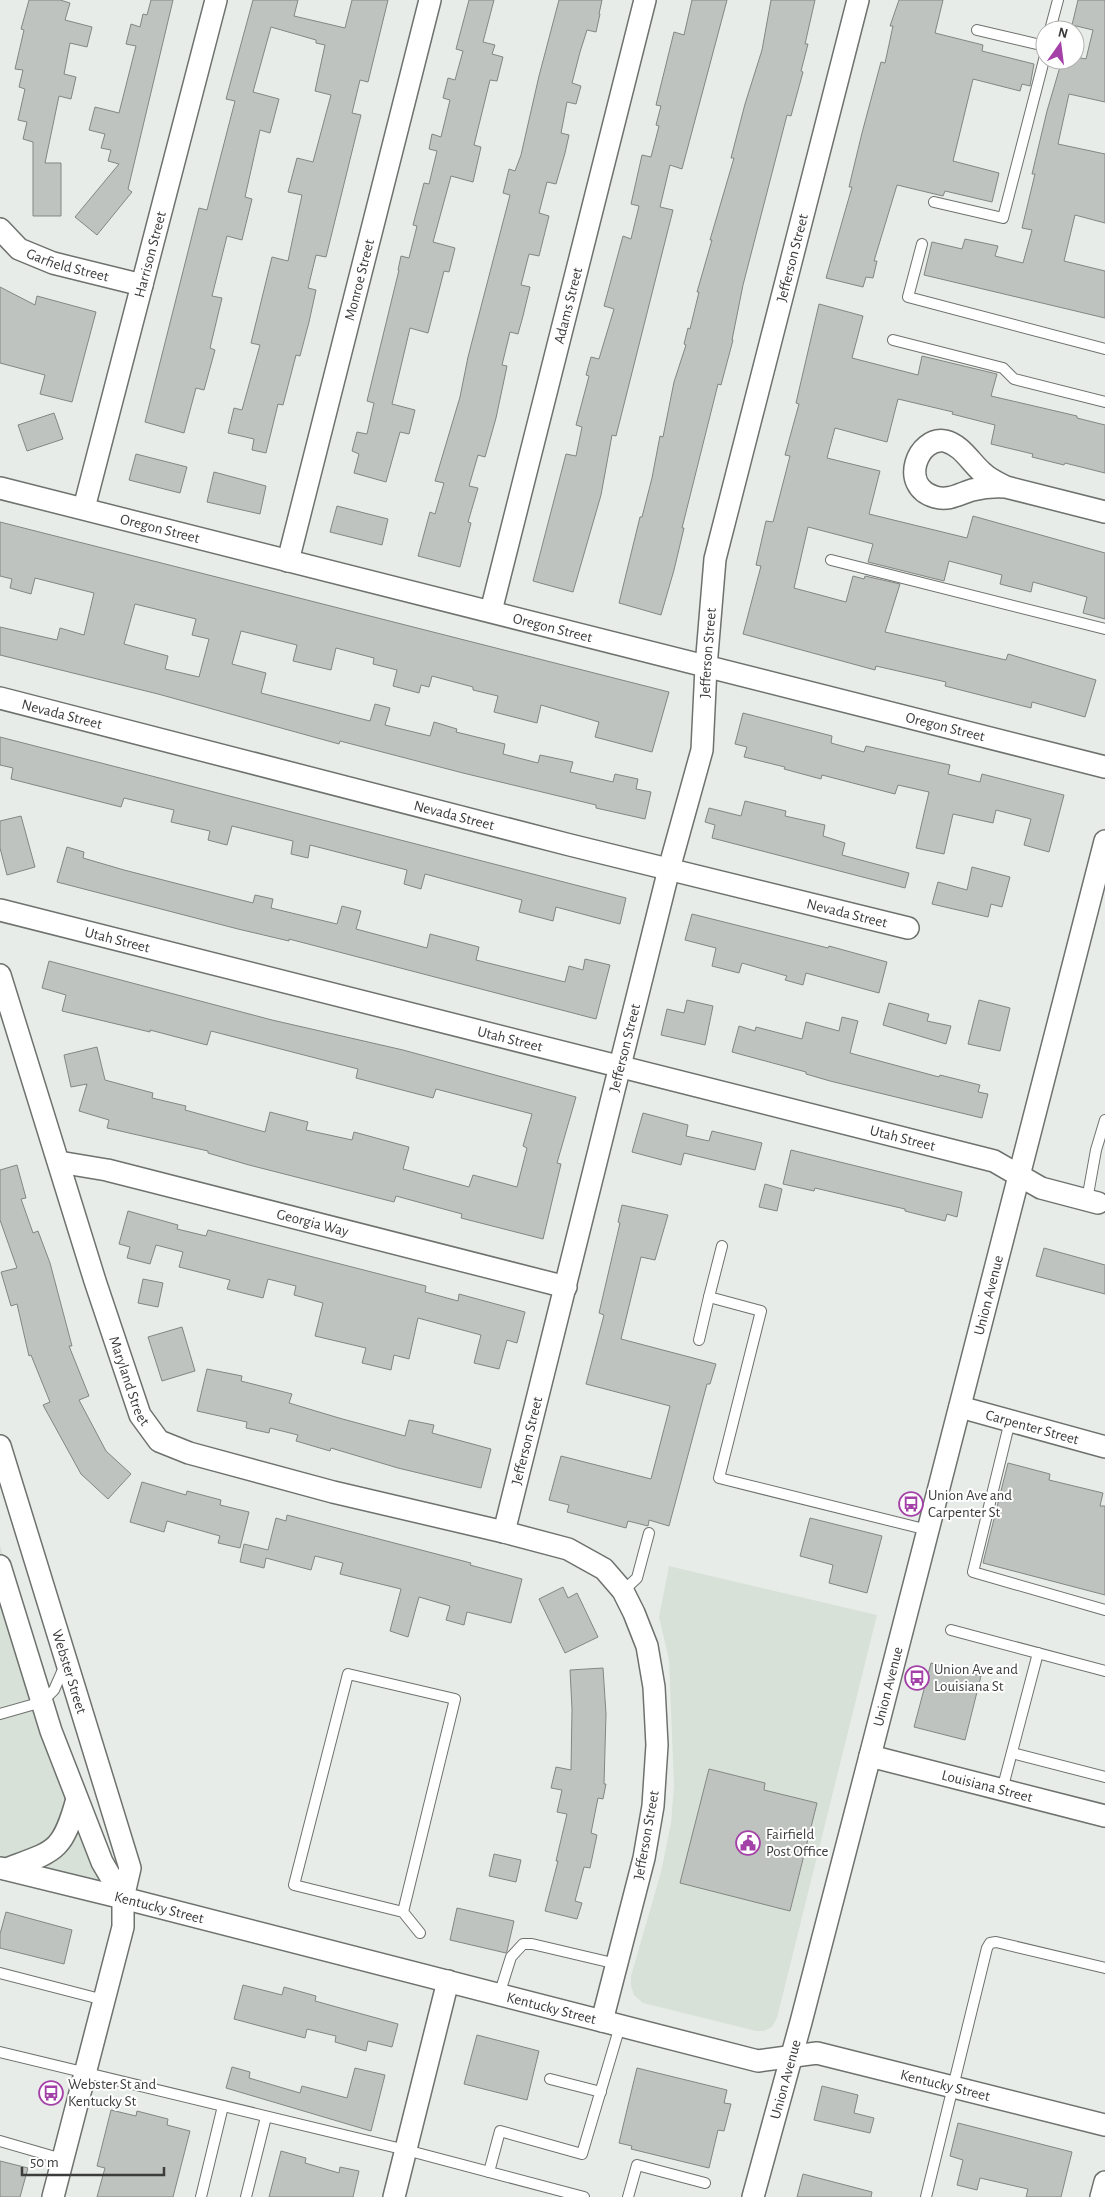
<svg xmlns="http://www.w3.org/2000/svg" width="1105" height="2197" font-family="'Alegreya Sans',sans-serif">
	<style>
		.built { fill: #d7e1d8 }
		.building { fill: #bfc3bf; stroke: #838783; fill-rule: evenodd }
		.lines { fill: none; stroke-linecap: round; stroke-linejoin: round }
		.service-casing { stroke: #6e726e; stroke-width: 12 }
		.minor-casing { stroke: #6e726e; stroke-width: 24 }
		.service { stroke: #fff; stroke-width: 10 }
		.minor { stroke: #fff; stroke-width: 21 }
		.labels { text-anchor: middle; stroke-width: 4; stroke-linejoin: round; paint-order: stroke }
		.street-label { font-size: 15px; fill: #3b3c3b; stroke: #fff }
		.poi-label { font-size: 15px; fill: #3b3c3b; stroke: #fff; text-anchor: start }
	</style>
	<rect width="100%" height="100%" fill="#e8ece8"/>
	<!-- built -->
	<g class="built">
		<path d="M0,1545L101,1885L0,1860Z"/>
		<path d="M669,1566L877,1615L777,2018L772,2027L764,2031H756L643,2003L634,1995L631,1986V1976L661,1872L671,1823L674,1786L669,1660L659,1617Z"/>
	</g>
	<!-- building -->
	<g class="building">
		<path d="M29,0H60L70,3L65,20L92,27L87,47L70,43L64,74L76,77L71,99L59,96L45,163H61V216H33V142L23,139L27,122L18,120L25,89L19,87L23,70L15,69L24,30L21,29Z"/>
		<path d="M151,0H173L128,189L132,192L97,235L75,217L119,164L108,161L111,150L101,148L105,134L89,130L95,107L119,113L136,46L126,44L131,24L140,27L143,14L147,15Z"/>
		<path d="M253,0H298L294,16L345,28L352,0H388L368,82L360,80L352,113L361,115L326,257L316,255L308,288L316,290L309,322L300,356L296,355L283,405L278,404L266,453L252,450L254,439L228,433L234,408L242,410L260,345L251,343L272,257L288,261L302,195L288,192L297,158L313,162L331,95L315,91L325,45L316,43V40L271,27L253,92L279,99L270,133L260,130L245,197L252,199L242,240L227,236L212,296L222,298L210,348L215,350L204,390L196,388L184,433L145,422L199,208L207,210L213,186L235,101L226,99Z"/>
		<path d="M469,0H494L483,42L495,45L492,54L503,57L497,81L490,80L474,145L481,147L473,182L451,176L433,242L455,248L449,272L444,271L428,333L410,328L392,404L415,410L409,434L400,432L386,482L354,473L359,454L352,451L357,432L367,434L374,403L367,401L399,270H398L401,256L409,258L417,226L413,225L424,183L429,184L437,151L429,149L432,134L441,137L450,100L443,98L448,78L455,80L463,51L456,49Z"/>
		<path d="M559,0H602L599,14H600L596,32L587,30L580,52L572,83L581,86L576,104L567,102L561,133L569,135L565,153L556,184L547,182L539,213L549,216L539,256L529,254L521,285L530,287L523,316L518,334L510,332L502,365L507,366L496,418L485,457L478,455L469,486L478,488L468,522L471,523L460,567L418,556L430,512L435,514L444,483L435,481L460,397L468,357L510,195L503,193L509,169L515,171L521,155L539,76Z"/>
		<path d="M692,0H727L682,169L670,165L660,207L673,210L616,436L612,435L601,495L573,592L533,581L566,454L576,456L582,427L576,425L589,376L586,375L591,357L599,359L614,309L604,306L623,236L631,239L639,206L631,204L642,155L651,157L659,126L656,125L661,106L656,105L674,32L684,35Z"/>
		<path d="M771,0H815L805,44H808L801,71L803,72L791,116L787,115L743,285L732,340H733L721,385L718,384L682,528H684L674,570L661,615L619,603L640,517H642L652,478L660,436L663,437L674,382L686,345L684,344L688,328L690,329L699,292H697L712,240H710L734,158H731L745,104L762,50Z"/>
		<path d="M899,0H943L935,33L983,45L982,51L1034,64L1030,86L1022,84L1020,91L973,79L953,161L999,173L992,202L945,191L943,196L897,185L874,261H877L873,278L866,277L863,287L826,278L852,187H849L862,133L881,62L885,63L893,26H890Z"/>
		<path d="M1078,0H1105V102L1069,94L1058,144L1105,154V223L1075,215L1064,261L1105,271V318L924,275L932,242L962,249L965,239L998,246L995,256L1023,263L1032,230L1022,228L1035,174H1032L1047,111L1062,60H1075V57L1086,59L1093,30L1072,25Z"/>
		<path d="M0,287L35,305L37,296L96,312L72,402L40,394L45,375L0,363Z"/>
		<path d="M819,304L863,316L852,358L918,375L922,356L997,374L991,396L1077,416V418L1105,425V473L1065,463L1064,465L1032,457L1033,454L991,444L995,425L952,414L953,412L898,399L887,442L835,428L827,458L880,471L869,514L967,538L973,516L1105,553V619L1083,613L1087,597L1033,582L1031,592L1000,584L1002,575L949,561L944,581L868,562L873,544L808,527L794,588L846,602L853,576L864,579L865,576L900,584L885,632L1006,660L1008,654L1096,680L1085,717L1032,702L1031,708L945,686L946,682L876,666L875,670L743,634L761,566L756,565L766,521L773,522L790,456L785,455L799,404L796,403Z"/>
		<path d="M54,413L63,439L27,451L18,425Z"/>
		<path d="M136,454L187,467L180,493L129,480Z"/>
		<path d="M214,472L266,486L260,514L207,502Z"/>
		<path d="M337,506L388,519L382,545L330,532Z"/>
		<path d="M0,522L669,692L652,752L595,737L599,722L541,705L537,723L494,712L498,696L473,690V687L432,676L429,687L421,685L419,693L393,686L397,670L373,664L374,658L336,648L331,670L293,661L297,645L241,631L232,664L266,673L261,693L370,721L375,704L390,708L385,725L430,736L434,722L457,729L456,732L505,744L503,754L538,763L540,755L573,762L570,772L613,782L615,774L638,779L636,789L651,792L645,819L596,808V805L463,773L340,741L339,744L158,694L0,655V627L57,640L60,628L84,635L94,593L35,578L31,594L10,588L12,579L0,576ZM135,604L196,619L192,635L209,639L199,677L165,669L168,656L124,644Z"/>
		<path d="M743,713L832,736L831,743L864,752L866,746L950,765L948,774L980,782L982,774L1064,795L1049,852L1024,845L1031,819L996,810L993,823L953,814L944,854L916,848L929,792L898,785L895,794L822,775L821,779L784,769L785,767L744,757L747,747L735,744Z"/>
		<path d="M0,737L626,898L620,924L556,907L553,921L519,912L522,900L425,874L421,889L404,884L407,870L310,845L308,858L291,854L293,841L232,826L227,845L208,840L210,831L171,822L174,810L124,798L121,807L11,779L13,768L0,765Z"/>
		<path d="M745,801L786,811L785,816L825,825L823,836L845,843L842,855L909,873L905,888L712,838L715,825L705,822L709,808L741,816Z"/>
		<path d="M21,816L35,867L7,875L0,848V821Z"/>
		<path d="M67,847L84,852L83,858L124,870L253,903L255,895L273,899L271,908L337,924L342,906L361,911L356,929L427,948L430,934L479,947L476,960L565,982L569,966L583,970L585,959L610,965L596,1019L289,939V941L238,929L57,882Z"/>
		<path d="M972,867L1010,877L1002,907L991,904L988,917L932,904L938,882L967,890Z"/>
		<path d="M692,914L828,948L829,946L887,962L879,993L806,973L803,985L785,980L787,976L742,963L739,973L712,966L716,948L685,940Z"/>
		<path d="M49,961L272,1020L403,1050L576,1097L557,1163L561,1164L543,1239L461,1218L462,1214L396,1196L394,1202L249,1165L208,1153V1151L107,1128L109,1120L79,1111L87,1084L71,1087L64,1055L97,1047L105,1080L153,1093L152,1098L186,1106L185,1110L265,1132L270,1112L308,1122L306,1130L352,1140L354,1132L409,1147L403,1169L469,1187L473,1175L517,1187L527,1148L523,1146L532,1114L436,1089L433,1098L356,1078L358,1069L211,1031L207,1045L150,1030V1032L62,1011L66,995L42,988Z"/>
		<path d="M687,1000L713,1006L705,1045L661,1035L667,1009L684,1013Z"/>
		<path d="M979,1000L1010,1008L1000,1051L968,1044Z"/>
		<path d="M889,1003L929,1014L927,1021L951,1026L946,1044L883,1025Z"/>
		<path d="M842,1017L858,1021L850,1053L939,1077L940,1075L980,1085L978,1092L988,1094L982,1118L830,1081L806,1074V1072L732,1052L739,1026L755,1031L756,1027L802,1039L806,1022L839,1031Z"/>
		<path d="M643,1113L688,1125L686,1136L709,1141L712,1131L762,1143L755,1170L684,1153L681,1165L632,1152Z"/>
		<path d="M791,1150L962,1192L957,1217L947,1214L945,1221L905,1211V1209L815,1188L814,1191L783,1184Z"/>
		<path d="M17,1165L26,1198L21,1199L33,1233L38,1231L50,1263L72,1346H69L89,1396L79,1400L106,1451L131,1474L108,1499L81,1474L43,1405L50,1402L31,1355L29,1356L17,1304L11,1306L1,1272L17,1268L0,1220V1170Z"/>
		<path d="M765,1184L782,1189L777,1211L759,1207Z"/>
		<path d="M622,1205L668,1215L655,1260L641,1257L621,1339L716,1364L710,1384H707L669,1526L649,1520L648,1526L628,1521L626,1528L567,1512L569,1505L549,1500L561,1456L651,1479L670,1406L586,1384L604,1315L599,1313L620,1223L618,1222Z"/>
		<path d="M128,1211L178,1225L177,1229L206,1236L208,1230L426,1286L425,1292L458,1301L459,1294L525,1312L517,1343L507,1340L499,1369L474,1363L481,1335L418,1318L409,1359L394,1355L391,1370L362,1363L366,1348L315,1336L323,1303L294,1295L296,1286L268,1279L263,1298L227,1289L230,1280L179,1267L183,1252L156,1245L150,1264L127,1258L130,1247L119,1244Z"/>
		<path d="M1044,1248L1105,1265V1294L1036,1276Z"/>
		<path d="M143,1279L163,1283L158,1307L138,1303Z"/>
		<path d="M182,1327L195,1371L162,1381L148,1337Z"/>
		<path d="M207,1369L242,1376L241,1381L292,1394L289,1403L339,1418L405,1436L409,1420L434,1425L432,1433L491,1449L481,1488L398,1468L331,1448L330,1451L296,1441L298,1435L270,1428L269,1433L246,1428L247,1422L197,1411Z"/>
		<path d="M1008,1463L1050,1474L1049,1480L1103,1493L1100,1506H1105V1595L983,1563Z"/>
		<path d="M142,1482L186,1495L187,1491L221,1500L220,1505L249,1512L240,1548L218,1543L220,1536L167,1521L164,1532L130,1522Z"/>
		<path d="M287,1515L471,1563L470,1565L522,1579L511,1623L467,1612L464,1625L446,1620L450,1606L419,1597L408,1637L390,1631L401,1589L340,1574L343,1563L315,1556L311,1570L266,1558L264,1568L240,1562L244,1544L268,1550L276,1518L286,1521Z"/>
		<path d="M810,1518L882,1536L867,1593L829,1583L833,1565L800,1556Z"/>
		<path d="M563,1587L568,1598L577,1593L598,1637L565,1653L539,1599Z"/>
		<path d="M931,1663L981,1676L965,1740L914,1727Z"/>
		<path d="M603,1668L606,1714L604,1784H606L603,1799L598,1798L591,1833L597,1835L590,1868L584,1867L575,1901L582,1903L577,1919L545,1911L558,1861H556L567,1814L557,1812L562,1790L551,1788L556,1767L571,1770L572,1709L570,1670Z"/>
		<path d="M709,1769L765,1783L764,1790L817,1803L790,1911L680,1883Z"/>
		<path d="M494,1854L521,1860L516,1882L489,1876Z"/>
		<path d="M457,1908L514,1921L507,1951L506,1953L450,1940Z"/>
		<path d="M6,1912L72,1930L64,1964L0,1948V1934Z"/>
		<path d="M243,1985L282,1995L284,1987L316,1996L315,2001L398,2024L392,2047L368,2041L366,2051L335,2042L336,2036L307,2029L305,2038L234,2019Z"/>
		<path d="M477,2035L539,2051L527,2100L464,2084Z"/>
		<path d="M232,2067L250,2072L249,2078L300,2093L302,2086L347,2098L355,2068L385,2075L371,2131L226,2088Z"/>
		<path d="M637,2068L727,2090L724,2103L731,2104L724,2131L718,2130L709,2168L631,2149L632,2146L619,2143Z"/>
		<path d="M822,2086L858,2095L854,2113L874,2118L870,2133L814,2120Z"/>
		<path d="M111,2110L136,2116L137,2111L168,2119L167,2125L190,2131L173,2197H97L105,2168L97,2166Z"/>
		<path d="M958,2123L1072,2152L1061,2197H1026L1028,2189L980,2178L977,2190L957,2185L963,2160L950,2156Z"/>
		<path d="M281,2151L306,2158L305,2163L339,2173L340,2167L359,2171L353,2197H269Z"/>
		<path d="M0,2161L28,2168L20,2197H0Z"/>
		<path d="M803,2174L872,2192L871,2197H797Z"/>
	</g>
	<g class="lines">
		<!-- service casing -->
		<g class="service-casing">
			<g id="service">
				<path d="M977,30L1045,46"/>
				<path d="M1050,30L1058,0"/>
				<path d="M934,202L1003,218L1045,56"/>
				<path d="M922,244L908,297L1105,349"/>
				<path d="M893,340L1003,368L1014,379L1105,402"/>
				<path d="M831,560L1105,629"/>
				<path d="M1087,1200L1096,1150L1105,1120"/>
				<path d="M722,1246L709,1297L761,1311L719,1478L928,1530"/>
				<path d="M699,1340L709,1297"/>
				<path d="M1010,1421L973,1572L1105,1610"/>
				<path d="M623,1591L637,1578L649,1533"/>
				<path d="M951,1630L1105,1671"/>
				<path d="M0,1714L42,1702L54,1690L65,1665"/>
				<path d="M1012,1753L1105,1777"/>
				<path d="M1002,1790L1038,1653"/>
				<path d="M403,1912L294,1885L348,1674L455,1699L403,1912L420,1933"/>
				<path d="M0,1973L104,2000"/>
				<path d="M499,1995L511,1957L523,1944H532L617,1964"/>
				<path d="M0,2052L406,2150L584,2197"/>
				<path d="M550,2079L601,2092"/>
				<path d="M0,2141L62,2159"/>
				<path d="M489,2172L500,2131L582,2154L620,2026"/>
				<path d="M201,2197L223,2106"/>
				<path d="M246,2197L266,2117"/>
				<path d="M628,2197L637,2165L705,2183"/>
				<path d="M926,2197L987,1948L990,1943L996,1942L1105,1968"/>
			</g>
		</g>
		<!-- minor casing -->
		<g class="minor-casing">
			<g id="minor">
				<path id="s1" d="M0,229L19,249L53,263L142,285"/>
				<path d="M1006,487C998,483 989,479 983,473C971,463 962,445 945,441C918,436 898,486 935,497C949,501 959,494 972,490C984,487 993,486 1006,487L1105,512"/>
				<path id="s2" d="M0,488L1105,767"/>
				<path id="s3" d="M84,508L216,0"/>
				<path id="s4" d="M288,561L430,0"/>
				<path id="s5" d="M491,611L645,0"/>
				<path id="s6" d="M0,698L570,845L908,928"/>
				<path id="s7" d="M0,910L994,1161L1041,1188L1098,1203"/>
				<path id="s8" d="M0,975L95,1281L140,1415L159,1441L189,1453L333,1492L504,1532L568,1549L604,1569L623,1591L634,1613L647,1646L654,1687L657,1745L653,1806L644,1858L602,2021"/>
				<path id="s9" d="M59,1162L107,1170L566,1287"/>
				<path id="s10" d="M960,1407L1105,1447"/>
				<path id="s11" d="M0,1446L130,1868L123,1898V1927L53,2197"/>
				<path id="s12" d="M504,1532L669,869L702,750L706,667L715,559L858,0"/>
				<path d="M0,1566L51,1731L102,1862L123,1898"/>
				<path id="s13" d="M870,1756L1105,1816"/>
				<path id="s14" d="M0,1868L123,1898L758,2061L817,2053L1105,2125"/>
				<path d="M6,1869C55,1851 62,1853 77,1799"/>
				<path d="M394,2197L448,1981"/>
				<path id="s15" d="M753,2197L801,2022L870,1756L1105,841"/>
				<path d="M1101,2197L1105,2182"/>
			</g>
		</g>
		<!-- service -->
		<use href="#service" class="service"/>
		<!-- minor -->
		<use href="#minor" class="minor"/>
	</g>
	<!-- icons -->
	<defs>
		<g id="bus-ring" transform="scale(1.25)"><circle r="9.5" fill="#fff" stroke="#a441a8" stroke-width="1.5"/><path d="M-5-6H5V4H4V6H2V4H-2V6H-4V4H-5ZM-3.5-4V0h7V-4ZM-3.5 1.2v1.5H-2V1.2ZM2 1.2v1.5H3.5V1.2Z" fill="#a441a8"/></g>
		<g id="civic-ring" transform="scale(1.25)"><circle r="9.5" fill="#fff" stroke="#a441a8" stroke-width="1.5"/><path d="M-.6-6.5H3V-4.5H.6V-3L4-1V1h2V6H-6V1h2V-1L-.6-3ZM-1.2 2.5V6h2.4V2.5Z" fill="#a441a8"/></g>
	</defs>
	<g fill-rule="evenodd">
		<use href="#bus-ring" x="911" y="1504"/>
		<use href="#bus-ring" x="917" y="1678"/>
		<use href="#civic-ring" x="748" y="1843"/>
		<use href="#bus-ring" x="51" y="2093"/>
	</g>
	<g class="labels">
		<!-- street labels -->
		<g class="street-label">
			<text dy="5" stroke="none"><textPath href="#s3" startOffset="262">Harrison Street</textPath></text>
			<text dy="5" stroke="none"><textPath href="#s12" startOffset="1309">Jefferson Street</textPath></text>
			<text dy="5" stroke="none"><textPath href="#s1" startOffset="79">Garfield Street</textPath></text>
			<text dy="5" stroke="none"><textPath href="#s4" startOffset="290">Monroe Street</textPath></text>
			<text dy="5" stroke="none"><textPath href="#s5" startOffset="315">Adams Street</textPath></text>
			<text dy="5" stroke="none"><textPath href="#s2" startOffset="165">Oregon Street</textPath></text>
			<text dy="5" stroke="none"><textPath href="#s2" startOffset="570">Oregon Street</textPath></text>
			<text dy="5" stroke="none"><textPath href="#s12" startOffset="904">Jefferson Street</textPath></text>
			<text dy="5" stroke="none"><textPath href="#s6" startOffset="64">Nevada Street</textPath></text>
			<text dy="5" stroke="none"><textPath href="#s2" startOffset="975">Oregon Street</textPath></text>
			<text dy="5" stroke="none"><textPath href="#s6" startOffset="469">Nevada Street</textPath></text>
			<text dy="5" stroke="none"><textPath href="#s6" startOffset="874">Nevada Street</textPath></text>
			<text dy="5" stroke="none"><textPath href="#s7" startOffset="121">Utah Street</textPath></text>
			<text dy="5" stroke="none"><textPath href="#s7" startOffset="526">Utah Street</textPath></text>
			<text dy="5" stroke="none"><textPath href="#s12" startOffset="499">Jefferson Street</textPath></text>
			<text dy="5" stroke="none"><textPath href="#s7" startOffset="931">Utah Street</textPath></text>
			<text dy="5" stroke="none"><textPath href="#s9" startOffset="261">Georgia Way</textPath></text>
			<text dy="5" stroke="none"><textPath href="#s15" startOffset="932">Union Avenue</textPath></text>
			<text dy="5" stroke="none"><textPath href="#s8" startOffset="426">Maryland Street</textPath></text>
			<text dy="5" stroke="none"><textPath href="#s10" startOffset="75">Carpenter Street</textPath></text>
			<text dy="5" stroke="none"><textPath href="#s12" startOffset="94">Jefferson Street</textPath></text>
			<text dy="5" stroke="none"><textPath href="#s11" startOffset="236">Webster Street</textPath></text>
			<text dy="5" stroke="none"><textPath href="#s15" startOffset="528">Union Avenue</textPath></text>
			<text dy="5" stroke="none"><textPath href="#s13" startOffset="121">Louisiana Street</textPath></text>
			<text transform="translate(646 1835) rotate(-80)" y="5">Jefferson Street</text>
			<text dy="5" stroke="none"><textPath href="#s14" startOffset="164">Kentucky Street</textPath></text>
			<text dy="5" stroke="none"><textPath href="#s14" startOffset="569">Kentucky Street</textPath></text>
			<text dy="5" stroke="none"><textPath href="#s15" startOffset="122">Union Avenue</textPath></text>
			<text dy="5" stroke="none"><textPath href="#s14" startOffset="974">Kentucky Street</textPath></text>
		</g>
		<!-- poi labels -->
		<g class="poi-label">
			<text x="928" y="1500">Union Ave and<tspan x="928" dy="17">Carpenter St</tspan></text>
			<text x="934" y="1674">Union Ave and<tspan x="934" dy="17">Louisiana St</tspan></text>
			<text x="766" y="1839">Fairfield<tspan x="766" dy="17">Post Office</tspan></text>
			<text x="68" y="2089">Webster St and<tspan x="68" dy="17">Kentucky St</tspan></text>
		</g>
	</g>
	<!-- north arrow -->
	<g transform="translate(1060 45) rotate(14)"><circle r="24" fill="#ffffff" stroke="#b1b1b1"/>
	<path d="M0-4L9 19L0 12L-9 19Z" fill="#a441a8"/>
	<text y="-8" font-size="14" font-weight="bold" text-anchor="middle" fill="#3b3c3b">N</text>
	</g>
	<!-- scale -->
	<path d="M22 2167v8h142v-8" fill="none" stroke="#3b3c3b" stroke-width="2.5"/>
	<text x="30" y="2167" font-size="15" fill="#3b3c3b" stroke="#ffffff" stroke-width="4" paint-order="stroke">50 m</text>
</svg>
